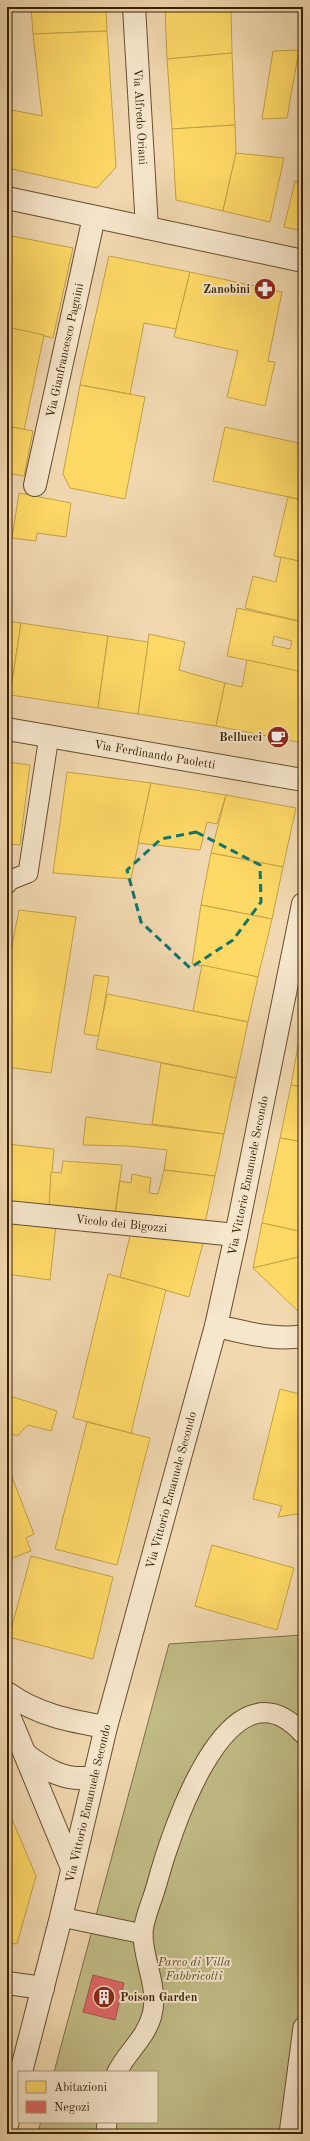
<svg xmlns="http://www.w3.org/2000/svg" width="310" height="2141" font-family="'Old Standard TT',serif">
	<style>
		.green { fill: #c1bc86; stroke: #7c6e43 }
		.homes { fill: #ffd966; stroke: #c3a247; fill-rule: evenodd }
		.shops { fill: #e06666; stroke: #ad5147 }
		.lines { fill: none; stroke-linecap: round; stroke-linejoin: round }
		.service-casing { stroke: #664f2c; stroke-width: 21 }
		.minor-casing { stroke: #664f2c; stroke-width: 24 }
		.tertiary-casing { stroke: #664f2c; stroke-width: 24 }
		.service { stroke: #f6e6cc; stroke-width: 19 }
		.minor { stroke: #f6e6cc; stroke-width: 22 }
		.tertiary { stroke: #f6e6cc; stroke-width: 22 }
		.marked { fill: none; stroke: #0f766e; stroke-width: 3; stroke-dasharray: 8 5; stroke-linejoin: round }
		.labels { text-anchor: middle; stroke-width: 4; stroke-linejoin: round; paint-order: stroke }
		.street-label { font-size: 12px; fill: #372100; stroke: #f6e6cc }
		.poi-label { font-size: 12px; font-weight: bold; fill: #372100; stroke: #f6e6cc; text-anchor: end }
		.park-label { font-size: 12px; font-style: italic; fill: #5a4822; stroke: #f6e6cc }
	</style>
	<rect width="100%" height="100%" fill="#f1d8b0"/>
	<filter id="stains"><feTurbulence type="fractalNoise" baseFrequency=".005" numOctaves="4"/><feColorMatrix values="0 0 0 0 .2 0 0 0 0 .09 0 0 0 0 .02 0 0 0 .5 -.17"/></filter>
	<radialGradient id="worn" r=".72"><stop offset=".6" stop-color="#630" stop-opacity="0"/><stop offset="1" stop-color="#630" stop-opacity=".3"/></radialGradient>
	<!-- green -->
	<path class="green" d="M303,1635V2134H37L41,2122H157V2072H54L169,1644Z"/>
	<!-- homes -->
	<g class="homes">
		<path d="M31,7H106L107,31L33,34Z"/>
		<path d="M165,7H231L232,53L167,59Z"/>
		<path d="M107,31L116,167L97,188L7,168V109L42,116L33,34Z"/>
		<path d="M299,50L287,118L262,119L273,51Z"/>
		<path d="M232,53L235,125L172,129L167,59Z"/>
		<path d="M235,125L236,153L223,211L176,200L172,129Z"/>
		<path d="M236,153L284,158L270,222L223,211Z"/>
		<path d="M295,181L303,183V231L284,227Z"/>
		<path d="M7,235L73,248L53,338L7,327Z"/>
		<path d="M109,256L190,272L176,329L144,323L130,394L80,385Z"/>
		<path d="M190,272L282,292L268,361L275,362L265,406L227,397L238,351L174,337Z"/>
		<path d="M7,327L44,335L24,430L7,426Z"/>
		<path d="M80,385L145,397L125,499L70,488L63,474Z"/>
		<path d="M303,421V444L298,443Z"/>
		<path d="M7,426L33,431L24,476L7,473Z"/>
		<path d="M225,427L303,444V500L213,481Z"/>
		<path d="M19,493L71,503L66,537L37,533L36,541L12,538Z"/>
		<path d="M288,497L303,500V562L274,556Z"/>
		<path d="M281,557L303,562V622L245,608L253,576L276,582Z"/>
		<path d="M237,608L303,622V672L227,656ZM274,636L292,641L290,649L272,645Z"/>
		<path d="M7,621L21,623L10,695H7Z"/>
		<path d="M21,623L108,636L98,708L10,695Z"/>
		<path d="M149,634L185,642L179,670L225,683L216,726L138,714Z"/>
		<path d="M108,636L148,642L138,714L98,708Z"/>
		<path d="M247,660L303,672V743L216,726L225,683L242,687Z"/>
		<path d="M7,762L30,765L20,845L7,844Z"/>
		<path d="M67,772L151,783L131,879L53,873Z"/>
		<path d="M151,783L226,795L217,824L207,822L200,850L138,843Z"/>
		<path d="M226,795L296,808L283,867L211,853Z"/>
		<path d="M211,853L283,867L272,919L201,905Z"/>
		<path d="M201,905L272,919L258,977L192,964Z"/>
		<path d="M19,910L76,917L51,1073L7,1067V971Z"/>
		<path d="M202,965L258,977L248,1022L193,1011Z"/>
		<path d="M94,975L109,977L99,1036L84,1034Z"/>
		<path d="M107,994L248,1022L236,1078L96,1049Z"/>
		<path d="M303,1017V1087L291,1085Z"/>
		<path d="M161,1063L236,1078L224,1134L152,1124Z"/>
		<path d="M291,1085L303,1087V1142L280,1138Z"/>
		<path d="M86,1117L224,1134L215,1176L164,1170L167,1150L128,1146L83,1145Z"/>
		<path d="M280,1138L303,1142V1232L262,1223Z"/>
		<path d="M7,1144L54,1149L49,1207L7,1202Z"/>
		<path d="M63,1161L122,1165L115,1214L49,1207L51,1172L61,1173Z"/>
		<path d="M164,1170L215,1176L205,1223L115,1214L120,1181L131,1183L132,1174L151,1178L149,1193L158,1194Z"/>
		<path d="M7,1221L56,1225L50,1280L7,1274Z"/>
		<path d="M262,1223L303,1232V1256L253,1268Z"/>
		<path d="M131,1232L204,1239L189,1297L120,1277Z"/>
		<path d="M303,1256V1310L298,1311L253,1268Z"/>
		<path d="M108,1274L166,1290L131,1433L73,1418Z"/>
		<path d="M280,1389L303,1395V1513L278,1517L282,1506L253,1499Z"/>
		<path d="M7,1395L57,1411L51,1431L28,1425L17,1436L7,1432Z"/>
		<path d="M87,1422L150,1438L117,1565L55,1549Z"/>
		<path d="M7,1464L34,1534L26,1538L31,1551L7,1560Z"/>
		<path d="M212,1545L294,1568L277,1630L195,1606Z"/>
		<path d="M31,1556L113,1577L93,1659L9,1637Z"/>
		<path d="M7,1807L12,1819L7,1820Z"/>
		<path d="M12,1819L36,1876L17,1944L7,1943V1820Z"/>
	</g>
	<!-- shops -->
	<path class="shops" d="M93,1975L124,1983L115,2020L83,2012Z"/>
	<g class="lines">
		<!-- service casing -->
		<g class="service-casing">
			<g id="service">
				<path d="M7,884L8,881L28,873L49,736"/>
				<path d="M61,1917L143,1934"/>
				<path d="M117,2072C127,2052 146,2038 152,2015C159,1987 143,1961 143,1934C143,1921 152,1901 156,1887C169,1838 228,1650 303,1734"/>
				<path d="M106,2134L107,2122"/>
				<path d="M289,2134L303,2027"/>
			</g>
		</g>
		<!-- minor casing -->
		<g class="minor-casing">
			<g id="minor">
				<path id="s1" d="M134,7L147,228"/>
				<path d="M7,198L303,261"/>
				<path id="s2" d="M35,485L94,217"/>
				<path id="s3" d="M7,729L303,780"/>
				<path id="s4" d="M7,1212L236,1235"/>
				<path d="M216,1326C245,1332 273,1341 303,1336"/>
				<path d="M7,1983L43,1988"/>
			</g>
		</g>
		<!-- tertiary casing -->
		<g class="tertiary-casing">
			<g id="tertiary">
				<path d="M7,1693C38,1715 70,1721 106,1727"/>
				<path d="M7,1711L72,1868"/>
				<path d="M25,1754C46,1770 66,1782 93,1777"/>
				<path id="s5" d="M21,2072L61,1917L106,1727L216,1326L236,1235L303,904"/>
				<path d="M7,2125L19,2079"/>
			</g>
		</g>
		<!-- service -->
		<use href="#service" class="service"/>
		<!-- minor -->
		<use href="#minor" class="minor"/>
		<!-- tertiary -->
		<use href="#tertiary" class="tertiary"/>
	</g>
	<!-- marked area -->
	<path class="marked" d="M196,832L260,865L261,902L233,940L190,968L141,922L127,870L161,839Z"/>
	<!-- icons -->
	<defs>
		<g id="pharmacy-disc" transform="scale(1.15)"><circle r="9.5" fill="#8f2418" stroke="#f6e6cc"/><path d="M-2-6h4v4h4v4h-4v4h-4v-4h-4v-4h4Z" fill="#fff"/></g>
		<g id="cafe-disc" transform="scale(1.15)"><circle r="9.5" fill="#8f2418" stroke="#f6e6cc"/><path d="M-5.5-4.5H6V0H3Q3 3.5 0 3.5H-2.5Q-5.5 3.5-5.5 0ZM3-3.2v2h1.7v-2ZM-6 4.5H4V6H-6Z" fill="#fff"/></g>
		<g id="building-disc" transform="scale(1.15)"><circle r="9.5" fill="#8f2418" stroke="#f6e6cc"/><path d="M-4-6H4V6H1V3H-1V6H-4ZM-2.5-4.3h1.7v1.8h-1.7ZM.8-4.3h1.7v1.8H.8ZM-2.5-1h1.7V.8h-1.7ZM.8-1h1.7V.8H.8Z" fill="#fff"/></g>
	</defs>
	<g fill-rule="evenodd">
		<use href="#pharmacy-disc" x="265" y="289"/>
		<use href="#cafe-disc" x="278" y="737"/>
		<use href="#building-disc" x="104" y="1997"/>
	</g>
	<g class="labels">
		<!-- street labels -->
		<g class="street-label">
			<text dy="4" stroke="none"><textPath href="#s1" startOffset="110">Via Alfredo Oriani</textPath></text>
			<text dy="4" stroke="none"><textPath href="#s2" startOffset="138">Via Gianfrancesco Pagnini</textPath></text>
			<text dy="4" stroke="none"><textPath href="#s3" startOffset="150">Via Ferdinando Paoletti</textPath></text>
			<text dy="4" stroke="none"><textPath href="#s5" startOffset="925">Via Vittorio Emanuele Secondo</textPath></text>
			<text dy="4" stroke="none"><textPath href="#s4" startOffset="115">Vicolo dei Bigozzi</textPath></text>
			<text dy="4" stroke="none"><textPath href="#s5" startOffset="601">Via Vittorio Emanuele Secondo</textPath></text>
			<text dy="4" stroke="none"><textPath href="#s5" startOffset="277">Via Vittorio Emanuele Secondo</textPath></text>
		</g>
		<!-- poi labels -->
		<g class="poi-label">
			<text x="250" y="293">Zanobini</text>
			<text x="262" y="741">Bellucci</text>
			<text x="120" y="2001" text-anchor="start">Poison Garden</text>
		</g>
		<!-- park labels -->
		<g class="park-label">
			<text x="194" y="1966">Parco di Villa<tspan x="194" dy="14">Fabbricotti</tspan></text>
		</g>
	</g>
	<!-- margin -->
	<rect width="310" height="2141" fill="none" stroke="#f1d8b0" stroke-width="24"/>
	<rect x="8" y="8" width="294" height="2125" fill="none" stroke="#372100" stroke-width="2"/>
	<rect x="12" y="12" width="286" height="2117" fill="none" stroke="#372100"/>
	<!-- legend -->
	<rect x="18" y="2071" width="140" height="52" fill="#f6e6cc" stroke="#aa977a"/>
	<rect x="26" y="2081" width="20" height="12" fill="#ffd966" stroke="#aa977a"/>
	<text x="54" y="2091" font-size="12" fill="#372100">Abitazioni</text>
	<rect x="26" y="2101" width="20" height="12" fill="#e06666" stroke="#aa977a"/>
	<text x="54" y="2111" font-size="12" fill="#372100">Negozi</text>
	<rect width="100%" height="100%" filter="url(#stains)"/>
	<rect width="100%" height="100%" fill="url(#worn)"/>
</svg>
